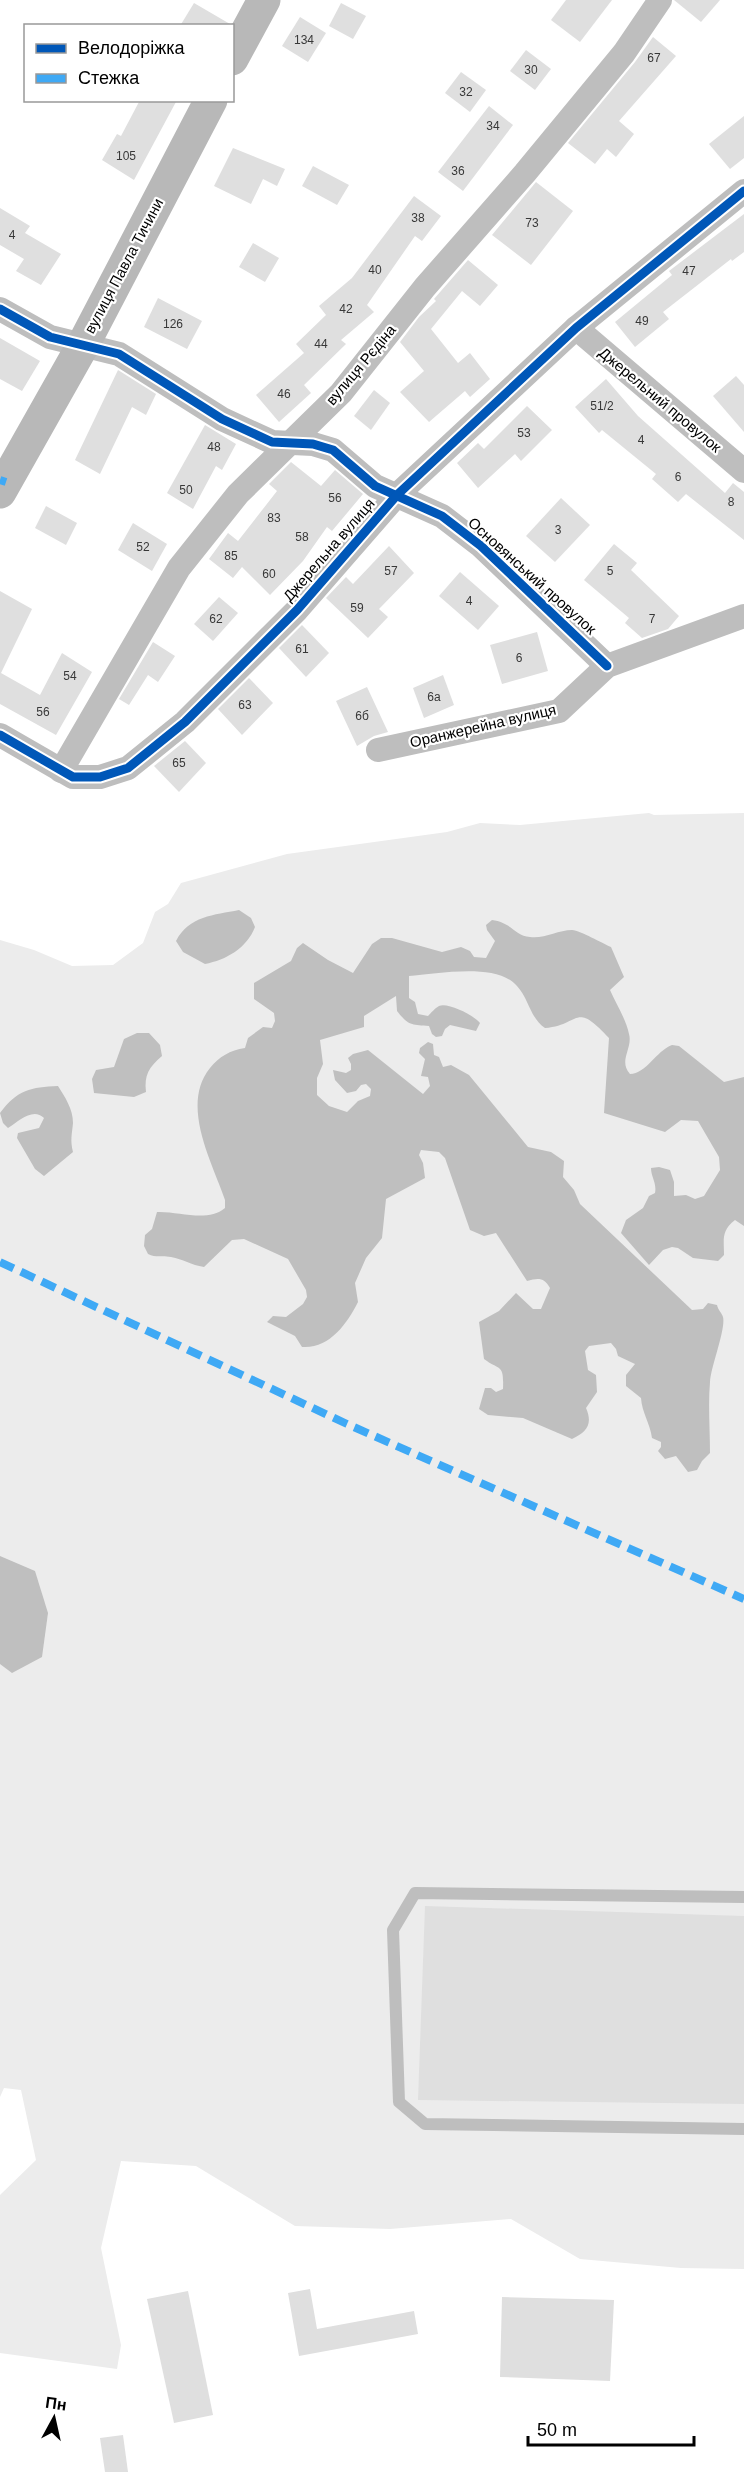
<svg xmlns="http://www.w3.org/2000/svg" width="744" height="2472" font-family="Helvetica,sans-serif">
	<style>
		.green { fill: #ececec }
		.water { fill: #bfbfbf }
		.building { fill: #dfdfdf }
		.lines { fill: none; stroke-linecap: round; stroke-linejoin: round }
		.lane { stroke: #bebebe; stroke-width: 12 }
		.street { stroke: #bebebe; stroke-width: 24 }
		.secondary { stroke: #b8b8b8; stroke-width: 33 }
		.quiet { stroke: #3fa9f5; stroke-width: 8; stroke-dasharray: 15 8; stroke-linecap: butt }
		.cycleway-casing { stroke: #fff; stroke-width: 13 }
		.cycleway { stroke: #0057b8; stroke-width: 9 }
		.labels { text-anchor: middle; stroke-width: 4.5; stroke-linejoin: round; paint-order: stroke }
		.number-label { font-size: 12px; fill: #383838 }
		.street-label { font-size: 15px; fill: #000; stroke: #fff }
	</style>
	<rect width="100%" height="100%" fill="#fff"/>
	<!-- green -->
	<path class="green" d="M649,813L654,815L744,813V2269L681,2268L580,2259L511,2219L390,2229L295,2226L196,2166L121,2161L101,2248L121,2345L117,2369L0,2353V2195L36,2160L21,2090L4,2088L0,2097V940L34,950L72,966L113,965L143,943L155,912L168,904L181,883L287,854L447,832L480,823L520,825Z"/>
	<!-- water -->
	<g class="water">
		<path d="M239,910L251,918L255,927C247,948 226,960 205,964L183,952L176,941C189,916 214,915 239,910Z"/>
		<path d="M492,920C511,922 515,936 530,937C544,939 558,930 572,930C581,931 602,943 611,947L624,977L610,990C616,1004 626,1019 629,1034C633,1048 618,1061 630,1074C646,1074 656,1051 672,1045L679,1046L724,1082L744,1077V1226L735,1220C721,1231 724,1239 724,1255L718,1261L693,1258L678,1248L672,1247L663,1250L649,1265L621,1233L626,1220L643,1208L649,1196L655,1193C657,1183 651,1177 651,1168L659,1167L670,1170L674,1182V1196L686,1195L695,1199L704,1196L720,1170L719,1157L698,1121L681,1120L665,1132L604,1113L609,1038C574,1000 581,1025 545,1028C530,1018 529,999 517,986C497,962 437,974 409,976V998L415,1002L418,1014L428,1016C431,1013 435,1008 439,1006C448,1002 475,1016 480,1023L476,1031L450,1025L445,1029L442,1036L436,1037L432,1034L429,1026C411,1025 408,1025 397,1011L396,996L364,1016V1027L320,1040L323,1064L317,1078V1095L329,1106L347,1112L358,1101L370,1096L371,1089L366,1084L361,1085L356,1091L347,1093L335,1080L333,1070L346,1073L351,1070V1064L348,1058L353,1054L368,1050L423,1094L430,1086L428,1077L421,1076L425,1059L419,1053L420,1048L428,1042L433,1044L434,1055L439,1057L443,1067L451,1065L469,1075L528,1147L551,1152L564,1161L563,1177L574,1190L580,1204L692,1310L703,1309L708,1303L717,1305C718,1310 722,1313 723,1317C726,1329 711,1366 710,1382C708,1405 710,1429 710,1453L702,1461L697,1470L688,1472L676,1456L665,1459L658,1451L661,1447V1442L652,1438C650,1423 642,1413 641,1398L626,1386V1375L635,1364L618,1356L616,1349L611,1343L589,1346L585,1351L588,1370L596,1375L597,1392L586,1408C593,1424 587,1432 572,1439L523,1418L488,1415L479,1409L485,1388H491L496,1392L503,1389C504,1363 500,1371 484,1359L479,1322L499,1311L516,1293L533,1309H541L550,1288C544,1277 538,1278 527,1281L496,1233L484,1236L470,1230L445,1158L439,1152L421,1150L419,1155L423,1163L425,1178L386,1199L382,1238L366,1258L355,1283L358,1302C347,1324 329,1349 302,1347L295,1336L267,1322L273,1316L286,1317L303,1304L307,1297L306,1290L288,1259L244,1239L232,1240L204,1267C191,1265 183,1259 171,1257C162,1255 156,1258 148,1254L144,1246L145,1235L152,1229L157,1212C179,1211 207,1223 225,1208V1200C212,1162 180,1105 210,1068C219,1057 230,1050 245,1048L248,1038L263,1027L272,1028L275,1021L274,1013L254,999V983L291,961L297,948L303,943L328,960L353,973L372,944L381,938H392L442,952L461,947L470,951L474,957L486,958L495,941L487,930L486,925Z"/>
		<path d="M137,1033H149L160,1045L162,1056C149,1067 144,1075 146,1092L134,1097L94,1093L92,1079L96,1070L114,1067L124,1039Z"/>
		<path d="M58,1086C65,1097 73,1109 73,1123C72,1134 70,1140 73,1152L44,1176L35,1169L17,1138L18,1133L39,1128L44,1118C33,1107 19,1121 8,1128L3,1123L0,1113C17,1090 31,1087 58,1086Z"/>
		<path d="M0,1556L35,1571L48,1613L42,1657L12,1673L0,1664Z"/>
	</g>
	<!-- building -->
	<g class="building">
		<path d="M566,0H612L580,42L551,20Z"/>
		<path d="M674,0H720L701,22Z"/>
		<path d="M194,3L230,24L229,26H180Z"/>
		<path d="M341,3L366,16L353,39L329,26Z"/>
		<path d="M300,17L326,33L308,62L282,46Z"/>
		<path d="M653,37L676,56L619,121L634,134L616,157L607,149L595,164L568,143L635,62Z"/>
		<path d="M526,50L551,69L535,90L510,71Z"/>
		<path d="M461,72L486,90L470,112L445,93Z"/>
		<path d="M140,100H177L134,180L102,160L117,134L121,136Z"/>
		<path d="M489,106L513,125L463,191L438,172Z"/>
		<path d="M744,116V158L730,169L709,144Z"/>
		<path d="M233,148L285,169L277,186L263,179L251,204L214,186Z"/>
		<path d="M313,166L349,185L337,205L302,186Z"/>
		<path d="M536,182L573,211L531,265L492,235Z"/>
		<path d="M414,196L441,216L422,241L415,236L367,305L374,312L341,340L346,344L304,385L311,393L279,422L256,395L304,353L296,344L326,315L319,306L352,278Z"/>
		<path d="M0,208L30,226L25,233L61,254L41,285L16,271L24,259L0,245Z"/>
		<path d="M744,214V252L732,261L731,259L663,312L669,319L635,347L615,322L672,275L669,271Z"/>
		<path d="M253,243L279,258L265,282L239,267Z"/>
		<path d="M468,260L498,285L480,306L462,291L431,329L458,363L470,353L490,379L470,397L465,391L429,422L400,392L424,371L400,342L419,317L436,301L434,299Z"/>
		<path d="M158,298L202,321L187,349L144,327Z"/>
		<path d="M0,338L40,361L22,391L0,379Z"/>
		<path d="M118,370L156,394L146,415L132,407L100,474L75,460Z"/>
		<path d="M736,376L744,385V432L713,396Z"/>
		<path d="M606,379L638,416L725,493L733,483L744,492V540L686,494L678,502L652,479L656,474L602,430L599,433L575,407Z"/>
		<path d="M374,390L390,403L371,430L354,416Z"/>
		<path d="M527,406L552,430L521,461L515,454L478,488L457,463L478,443L484,449Z"/>
		<path d="M205,425L236,444L222,470L216,466L193,509L167,493Z"/>
		<path d="M291,462L321,486L335,470L363,494L332,531L327,527L303,561L270,595L242,567L233,578L209,559L228,533L238,541L277,491L269,484Z"/>
		<path d="M561,498L590,525L555,562L526,536Z"/>
		<path d="M46,506L77,523L66,545L35,528Z"/>
		<path d="M133,523L167,544L152,571L118,550Z"/>
		<path d="M614,544L637,563L631,570L679,616L668,629L642,638L625,623L629,618L584,580Z"/>
		<path d="M389,546L414,573L379,609L388,617L368,638L326,598L346,577L353,584Z"/>
		<path d="M460,572L499,606L478,630L439,596Z"/>
		<path d="M0,591L32,609L1,673L40,695L62,653L92,672L56,735L0,704Z"/>
		<path d="M219,597L238,613L213,641L194,624Z"/>
		<path d="M302,625L329,653L306,677L279,648Z"/>
		<path d="M537,632L548,671L502,684L490,645Z"/>
		<path d="M153,642L175,656L158,682L148,675L129,705L119,699Z"/>
		<path d="M443,675L454,705L424,718L413,688Z"/>
		<path d="M249,678L273,703L242,735L218,709Z"/>
		<path d="M367,687L388,732L374,736L357,746L336,701Z"/>
		<path d="M185,741L206,763L179,792L154,766Z"/>
		<path d="M425,1906L744,1916V2104L418,2100Z"/>
		<path d="M310,2289L317,2329L414,2311L418,2334L299,2356L288,2293Z"/>
		<path d="M188,2291L213,2415L174,2423L147,2299Z"/>
		<path d="M502,2297L614,2300L610,2381L500,2377Z"/>
		<path d="M123,2435L128,2472H105L100,2438Z"/>
	</g>
	<g class="lines">
		<!-- lane -->
		<path class="lane" d="M744,1897L415,1893L393,1930L399,2102L425,2124L744,2129"/>
		<!-- street -->
		<g class="street">
			<path d="M0,309L50,337L119,354L222,419L272,442L313,444L333,450L375,486L442,516L481,546L607,666"/>
			<path d="M576,328L744,471"/>
			<path d="M0,735L73,777H100L128,768L185,722L297,610L397,495L576,328L744,191"/>
			<path d="M378,750L559,711L607,666L744,616"/>
			<path d="M61,771L179,568L238,494L341,393L425,287L525,173L624,53L660,0"/>
		</g>
		<!-- secondary -->
		<g class="secondary">
			<path d="M232,59L264,0"/>
			<path d="M0,492L83,345L211,100"/>
		</g>
		<!-- quiet -->
		<g class="quiet">
			<path d="M0,480L6,482"/>
			<path d="M0,1262L347,1424L744,1599"/>
		</g>
		<!-- cycleway casing -->
		<g class="cycleway-casing">
			<g id="cycleway">
				<path d="M0,309L50,337L119,354L222,419L272,442L313,444L333,450L375,486L442,516L481,546L607,666"/>
				<path d="M0,735L73,777H100L128,768L185,722L297,610L397,495L576,328L744,191"/>
			</g>
		</g>
		<!-- cycleway -->
		<use href="#cycleway" class="cycleway"/>
	</g>
	<g class="labels">
		<!-- number labels -->
		<g class="number-label">
			<text x="304" y="44">134</text>
			<text x="654" y="62">67</text>
			<text x="531" y="74">30</text>
			<text x="466" y="96">32</text>
			<text x="493" y="130">34</text>
			<text x="126" y="160">105</text>
			<text x="458" y="175">36</text>
			<text x="418" y="222">38</text>
			<text x="532" y="227">73</text>
			<text x="12" y="239">4</text>
			<text x="375" y="274">40</text>
			<text x="689" y="275">47</text>
			<text x="346" y="313">42</text>
			<text x="642" y="325">49</text>
			<text x="173" y="328">126</text>
			<text x="321" y="348">44</text>
			<text x="284" y="398">46</text>
			<text x="602" y="410">51/2</text>
			<text x="524" y="437">53</text>
			<text x="641" y="444">4</text>
			<text x="214" y="451">48</text>
			<text x="678" y="481">6</text>
			<text x="186" y="494">50</text>
			<text x="335" y="502">56</text>
			<text x="731" y="506">8</text>
			<text x="274" y="522">83</text>
			<text x="558" y="534">3</text>
			<text x="302" y="541">58</text>
			<text x="143" y="551">52</text>
			<text x="231" y="560">85</text>
			<text x="391" y="575">57</text>
			<text x="610" y="575">5</text>
			<text x="269" y="578">60</text>
			<text x="469" y="605">4</text>
			<text x="357" y="612">59</text>
			<text x="216" y="623">62</text>
			<text x="652" y="623">7</text>
			<text x="302" y="653">61</text>
			<text x="519" y="662">6</text>
			<text x="70" y="680">54</text>
			<text x="434" y="701">6а</text>
			<text x="245" y="709">63</text>
			<text x="43" y="716">56</text>
			<text x="362" y="720">6б</text>
			<text x="179" y="767">65</text>
		</g>
		<!-- street labels -->
		<g class="street-label">
			<text transform="translate(124 266) rotate(-62)" y="5">вулиця Павла Тичини</text>
			<text transform="translate(361 365) rotate(-50)" y="5">вулиця Рєдіна</text>
			<text transform="translate(660 400) rotate(40)" y="5">Джерельний провулок</text>
			<text transform="translate(329 550) rotate(-49)" y="5">Джерельна вулиця</text>
			<text transform="translate(532 576) rotate(42)" y="5">Основянський провулок</text>
			<text transform="translate(483 726) rotate(-13)" y="5">Оранжерейна вулиця</text>
		</g>
	</g>
	<!-- legend -->
	<rect x="24" y="24" width="210" height="78" fill="#ffffff" stroke="#999999" stroke-width="1.5"/>
	<rect x="36" y="44" width="30" height="9" fill="#0057b8" stroke="#999999" stroke-width="1.5"/>
	<text x="78" y="54" font-size="18" fill="#000000">Велодоріжка</text>
	<rect x="36" y="74" width="30" height="9" fill="#3fa9f5" stroke="#999999" stroke-width="1.5"/>
	<text x="78" y="84" font-size="18" fill="#000000">Стежка</text>
	<!-- north arrow -->
	<g transform="translate(54 2418) rotate(8)" stroke="#ffffff" stroke-width="4.5" paint-order="stroke">
	<path d="M0-4.5L10 22L0 15L-10 22Z" fill="#000000"/>
	<text y="-9" font-size="16" font-weight="bold" text-anchor="middle" fill="#000000">Пн</text>
	</g>
	<!-- scale -->
	<path d="M528 2436v9h166v-9" fill="none" stroke="#000000" stroke-width="3"/>
	<text x="537" y="2436" font-size="18" fill="#000000" stroke="#ffffff" stroke-width="4.5" paint-order="stroke">50 m</text>
</svg>
